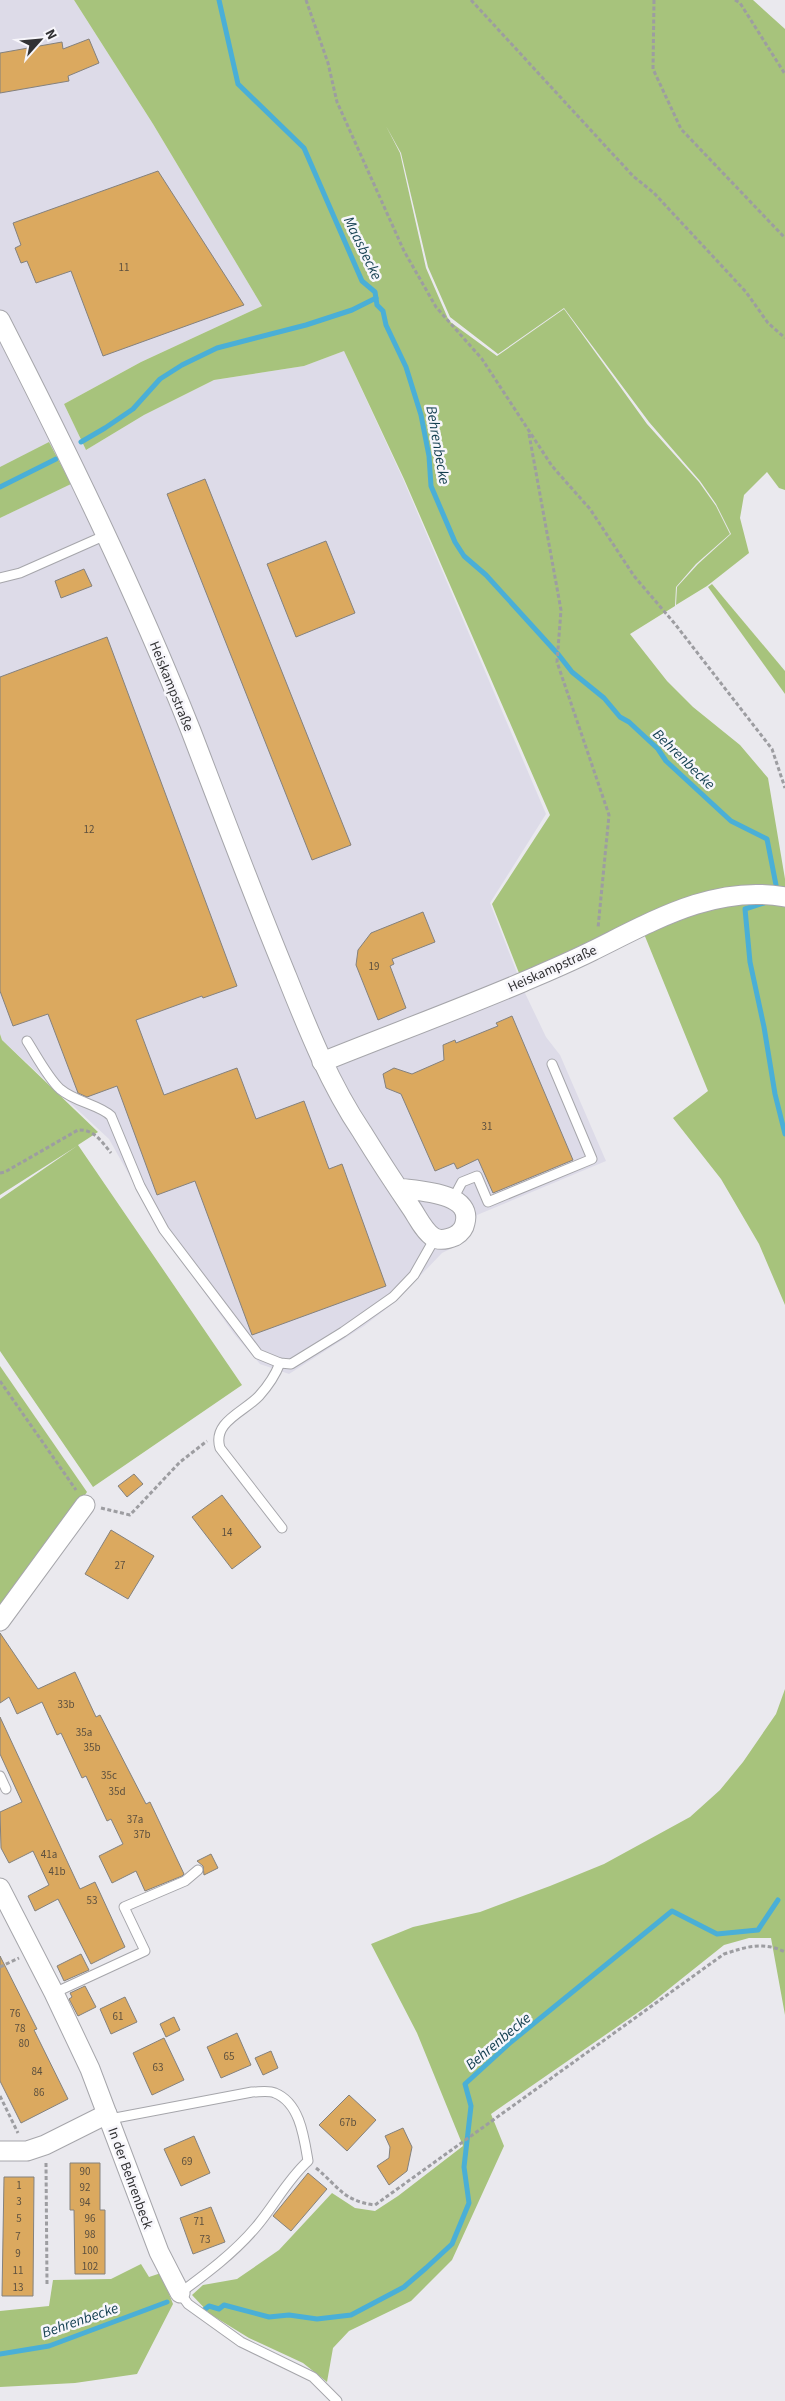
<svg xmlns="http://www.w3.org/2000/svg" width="785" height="2401" font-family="'Source Sans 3',sans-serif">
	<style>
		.built { fill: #dddbe8 }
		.green { fill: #a7c37c }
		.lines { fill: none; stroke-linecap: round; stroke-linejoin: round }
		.stream { stroke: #4aafd7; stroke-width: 5 }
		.building { fill: #dba95f; stroke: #84817d }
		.lane-casing { stroke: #a6a6ab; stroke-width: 11 }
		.street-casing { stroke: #a6a6ab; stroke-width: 21 }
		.path { stroke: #9d9da1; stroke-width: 3; stroke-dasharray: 4 2.5; stroke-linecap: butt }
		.lane { stroke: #fff; stroke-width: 9 }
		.street { stroke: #fff; stroke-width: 19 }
		.labels { text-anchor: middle; stroke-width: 5; stroke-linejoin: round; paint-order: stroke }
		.number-label { font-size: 11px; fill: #5c503f }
		.street-label { font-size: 14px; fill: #323234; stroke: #f7f6fb }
		.water-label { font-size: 15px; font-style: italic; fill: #123e4f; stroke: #f7f6fb }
	</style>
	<rect width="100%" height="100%" fill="#eae9ee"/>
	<!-- built -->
	<path class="built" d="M0,0H74L153,124L262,306L141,362L64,404L86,450L144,415L214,380L304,366L344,351L403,479L546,814L490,903L524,991L546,1037L560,1055L606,1161L477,1215L474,1229L464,1242L442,1253L395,1302L364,1326L289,1374L260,1364L234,1334L160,1230L109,1139L2,1040L0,1034V518L71,483L0,467Z"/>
	<!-- green -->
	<g class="green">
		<path d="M74,0H753L785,29V490L779,488L767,472L744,495L740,518L749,553L707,586L676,605L677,587L698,564L731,534L716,504L700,481L649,422L564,308L498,354L450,317L428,267L401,153L386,126L400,153L426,268L449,321L497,356L564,309L647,424L699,482L716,506L730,534L696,564L676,587L675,606L630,634L667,681L693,707L740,745L768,778L785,879V1305L759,1244L721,1179L673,1118L708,1091L642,929L519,973L492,904L550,815L404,479L344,351L304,366L214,380L144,415L86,450L64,404L141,362L262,306L153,124Z"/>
		<path d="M49,442L71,484L0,518V467Z"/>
		<path d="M712,584L785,671V694L708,587Z"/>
		<path d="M0,1034L2,1040L98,1132L78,1145L242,1385L93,1487L0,1351V1199L77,1146L0,1195Z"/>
		<path d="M0,1366L87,1492L0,1618Z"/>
		<path d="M785,1689V2015L771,1938H749L724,1945L650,2004L491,2114L504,2146L452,2260L411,2301L349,2331L333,2348L327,2382L303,2363L249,2338L210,2314L192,2295L203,2285L237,2279L279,2250L332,2193L355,2208L375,2211L398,2196L463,2146L417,2033L371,1944L413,1927L480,1912L550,1886L604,1864L690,1817L720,1790L743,1762L776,1714Z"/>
		<path d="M141,2264L149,2277L161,2273L173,2304L137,2374L75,2383L0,2387V2311L49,2306L53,2280L111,2279Z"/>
	</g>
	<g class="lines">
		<!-- stream -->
		<g class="stream">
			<path d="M219,0L238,84L304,148L362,281L375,292L377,305L383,311L386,325L406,367L421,415L429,456L431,486L455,542L464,556L486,575L556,652"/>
			<path d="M81,442L105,428L133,409L160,379L182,365L217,348L306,325L352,310L376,298"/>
			<path d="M0,487L56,459"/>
			<path d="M558,654L572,672L604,698L620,717L629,722L658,749L666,761L731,821L767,839L776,885"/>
			<path d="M764,903L745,909L750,962L764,1027L775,1094L785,1134"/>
			<path d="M204,2310L209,2306L219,2309L224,2305L269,2317L289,2315L317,2319L351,2315L404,2287L426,2268L452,2244L469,2203L464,2167L471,2106L465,2084L511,2042L672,1911L717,1934L758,1930L778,1900"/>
			<path d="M0,2354L49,2346L167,2302"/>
		</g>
	</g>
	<!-- building -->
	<g class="building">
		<path d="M89,39L99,63L68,76L69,81L0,93V53L62,42L63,49Z"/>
		<path d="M158,171L244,305L103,356L71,271L36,283L27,261L21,263L15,248L21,245L13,223Z"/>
		<path d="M205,479L351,845L312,860L167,494Z"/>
		<path d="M326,541L355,613L296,637L267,564Z"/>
		<path d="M84,569L92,586L61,598L55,581Z"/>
		<path d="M107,637L237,986L203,998L202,996L136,1020L164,1095L237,1068L256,1119L304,1101L329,1169L342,1164L386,1286L252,1335L195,1181L157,1195L117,1086L87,1097L78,1093L48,1014L13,1026L0,991V677Z"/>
		<path d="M423,912L435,942L392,959L394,964L390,966L406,1008L378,1020L356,965L358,950L371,933Z"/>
		<path d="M512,1016L573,1160L493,1193L478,1159L457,1169L454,1163L435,1171L401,1094L386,1088L383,1074L394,1068L412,1074L444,1060L443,1045L455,1040L456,1043L498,1026L496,1023Z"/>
		<path d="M134,1474L143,1484L127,1497L118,1486Z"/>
		<path d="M222,1495L261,1547L232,1569L192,1517Z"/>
		<path d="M111,1530L154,1556L128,1599L85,1574Z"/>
		<path d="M0,1633L38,1689L75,1672L96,1717L100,1715L146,1804L150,1802L184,1874L182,1876L145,1891L136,1871L112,1883L99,1856L123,1844L111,1819L107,1821L86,1776L82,1778L61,1733L57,1735L42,1702L17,1714L9,1697L0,1703Z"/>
		<path d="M0,1717L80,1889L95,1882L125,1947L91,1964L58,1899L35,1911L28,1896L49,1885L33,1851L9,1863L1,1848L0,1812L22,1802L0,1754Z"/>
		<path d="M211,1854L218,1868L204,1875L203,1866L197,1861Z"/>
		<path d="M81,1954L89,1970L64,1981L57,1966Z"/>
		<path d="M0,1956L37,2029L34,2030L68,2099L21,2123L0,2081Z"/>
		<path d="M85,1986L96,2007L78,2016L69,1999L72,1997L70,1993Z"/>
		<path d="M125,1997L137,2022L111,2034L100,2009Z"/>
		<path d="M174,2017L180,2030L166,2037L160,2024Z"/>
		<path d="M237,2033L251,2065L221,2078L207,2047Z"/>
		<path d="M164,2038L184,2080L152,2095L133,2053Z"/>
		<path d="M271,2051L278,2068L263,2075L255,2058Z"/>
		<path d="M349,2095L376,2120L347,2151L319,2125Z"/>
		<path d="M403,2128L412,2147L407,2171L389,2185L377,2166L389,2158L390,2147L385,2136Z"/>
		<path d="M194,2136L210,2173L181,2186L164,2149Z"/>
		<path d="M70,2163H100V2210H105V2274H75L74,2210H70Z"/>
		<path d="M308,2173L327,2189L291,2231L273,2216Z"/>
		<path d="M4,2177H34L33,2296H2Z"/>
		<path d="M211,2207L225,2242L193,2254L180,2218Z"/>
	</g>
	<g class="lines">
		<!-- lane casing -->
		<g class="lane-casing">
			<g id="lane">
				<path d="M0,578L20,573L106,535"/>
				<path d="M27,1041C36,1055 48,1078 60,1089C75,1102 100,1105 111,1116L140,1186L164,1230L258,1354L280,1363L291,1364L343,1332L393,1297L414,1275L435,1238"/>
				<path d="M453,1199L462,1182L477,1176L488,1202L592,1159L552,1064"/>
				<path d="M280,1363C275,1376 268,1386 259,1396C244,1412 212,1422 220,1448L282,1528"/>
				<path d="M0,1776L6,1789"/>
				<path d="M54,1993L145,1951L124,1907L185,1881L198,1870"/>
				<path d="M110,2119L252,2092C259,2092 269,2090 275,2093C300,2103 304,2137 308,2161C287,2180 274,2206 256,2227C234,2253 207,2273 180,2293L188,2304L241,2342L313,2377L337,2401"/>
			</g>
		</g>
		<!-- street casing -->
		<g class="street-casing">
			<g id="street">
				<path d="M0,320C69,455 135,590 191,731C222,812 252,892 285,972C307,1027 329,1083 362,1132C378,1158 395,1184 412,1209C418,1218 424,1231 433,1237C439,1241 448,1239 455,1236C460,1233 464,1229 465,1223C473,1192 417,1191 398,1188"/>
				<path d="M322,1062C389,1035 457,1010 523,982C546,972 570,962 592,951C653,921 715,884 785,897"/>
				<path d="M0,1621L85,1505"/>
				<path d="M0,1888L54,1993L90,2069L159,2252L180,2293"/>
				<path d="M0,2151H27L45,2145L107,2114"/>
			</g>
		</g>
		<!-- path -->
		<g class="path">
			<path d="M306,0L328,63L337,102L404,251L436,307L482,359L552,466L590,509L634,576L675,624L772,749L785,788"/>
			<path d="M471,0L633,176L654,193L746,292L768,323L785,338"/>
			<path d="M654,0L653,69L681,129L785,238"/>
			<path d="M735,0L740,3L785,74"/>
			<path d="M529,434L561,610L557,662L609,815L598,928"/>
			<path d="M0,1173L5,1172L78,1130C94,1129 102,1142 111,1153"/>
			<path d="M0,1381L76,1490"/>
			<path d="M101,1508L130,1515L180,1462L207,1441"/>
			<path d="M0,1967L19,1958"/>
			<path d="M0,2096L18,2133"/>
			<path d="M46,2163L47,2284"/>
			<path d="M316,2168C339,2187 343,2201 375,2205L724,1954C746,1947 763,1941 785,1952"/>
		</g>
		<!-- lane -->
		<use href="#lane" class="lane"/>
		<!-- street -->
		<use href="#street" class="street"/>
	</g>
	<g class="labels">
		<!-- number labels -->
		<g class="number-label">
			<text x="124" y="271">11</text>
			<text x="89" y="833">12</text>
			<text x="374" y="970">19</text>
			<text x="487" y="1130">31</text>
			<text x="227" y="1536">14</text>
			<text x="120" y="1569">27</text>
			<text x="66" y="1708">33b</text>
			<text x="84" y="1736">35a</text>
			<text x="92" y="1751">35b</text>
			<text x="109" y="1779">35c</text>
			<text x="117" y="1795">35d</text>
			<text x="135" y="1823">37a</text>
			<text x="142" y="1838">37b</text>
			<text x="49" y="1858">41a</text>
			<text x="57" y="1875">41b</text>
			<text x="92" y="1904">53</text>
			<text x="15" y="2017">76</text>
			<text x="118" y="2020">61</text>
			<text x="20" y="2032">78</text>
			<text x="24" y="2047">80</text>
			<text x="229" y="2060">65</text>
			<text x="158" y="2071">63</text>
			<text x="37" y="2075">84</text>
			<text x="39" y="2096">86</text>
			<text x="348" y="2126">67b</text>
			<text x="187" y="2165">69</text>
			<text x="85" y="2175">90</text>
			<text x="19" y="2189">1</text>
			<text x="85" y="2191">92</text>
			<text x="19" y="2205">3</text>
			<text x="85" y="2206">94</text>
			<text x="19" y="2222">5</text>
			<text x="90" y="2222">96</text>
			<text x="199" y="2225">71</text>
			<text x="90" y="2238">98</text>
			<text x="18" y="2240">7</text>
			<text x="205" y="2243">73</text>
			<text x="90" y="2254">100</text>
			<text x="18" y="2257">9</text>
			<text x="90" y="2270">102</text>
			<text x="18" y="2274">11</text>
			<text x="18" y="2291">13</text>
		</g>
		<!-- street labels -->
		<g class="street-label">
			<text transform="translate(172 686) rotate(68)" y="5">Heiskampstraße</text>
			<text transform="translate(552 968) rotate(-24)" y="5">Heiskampstraße</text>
			<text transform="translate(131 2178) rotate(70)" y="5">In der Behrenbeck</text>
		</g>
		<!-- water labels -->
		<g class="water-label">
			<text transform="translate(363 248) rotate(64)" y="5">Maasbecke</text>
			<text transform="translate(438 445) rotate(80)" y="5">Behrenbecke</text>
			<text transform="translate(684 759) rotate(44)" y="5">Behrenbecke</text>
			<text transform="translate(498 2041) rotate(-40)" y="5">Behrenbecke</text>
			<text transform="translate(80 2320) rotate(-19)" y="5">Behrenbecke</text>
		</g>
	</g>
	<!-- north arrow -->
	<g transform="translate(40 40) rotate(63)" stroke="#f7f6fb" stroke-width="4" paint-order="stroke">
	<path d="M0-4L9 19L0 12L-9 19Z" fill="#323234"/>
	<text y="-8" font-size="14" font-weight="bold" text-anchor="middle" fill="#323234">N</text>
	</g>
</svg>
